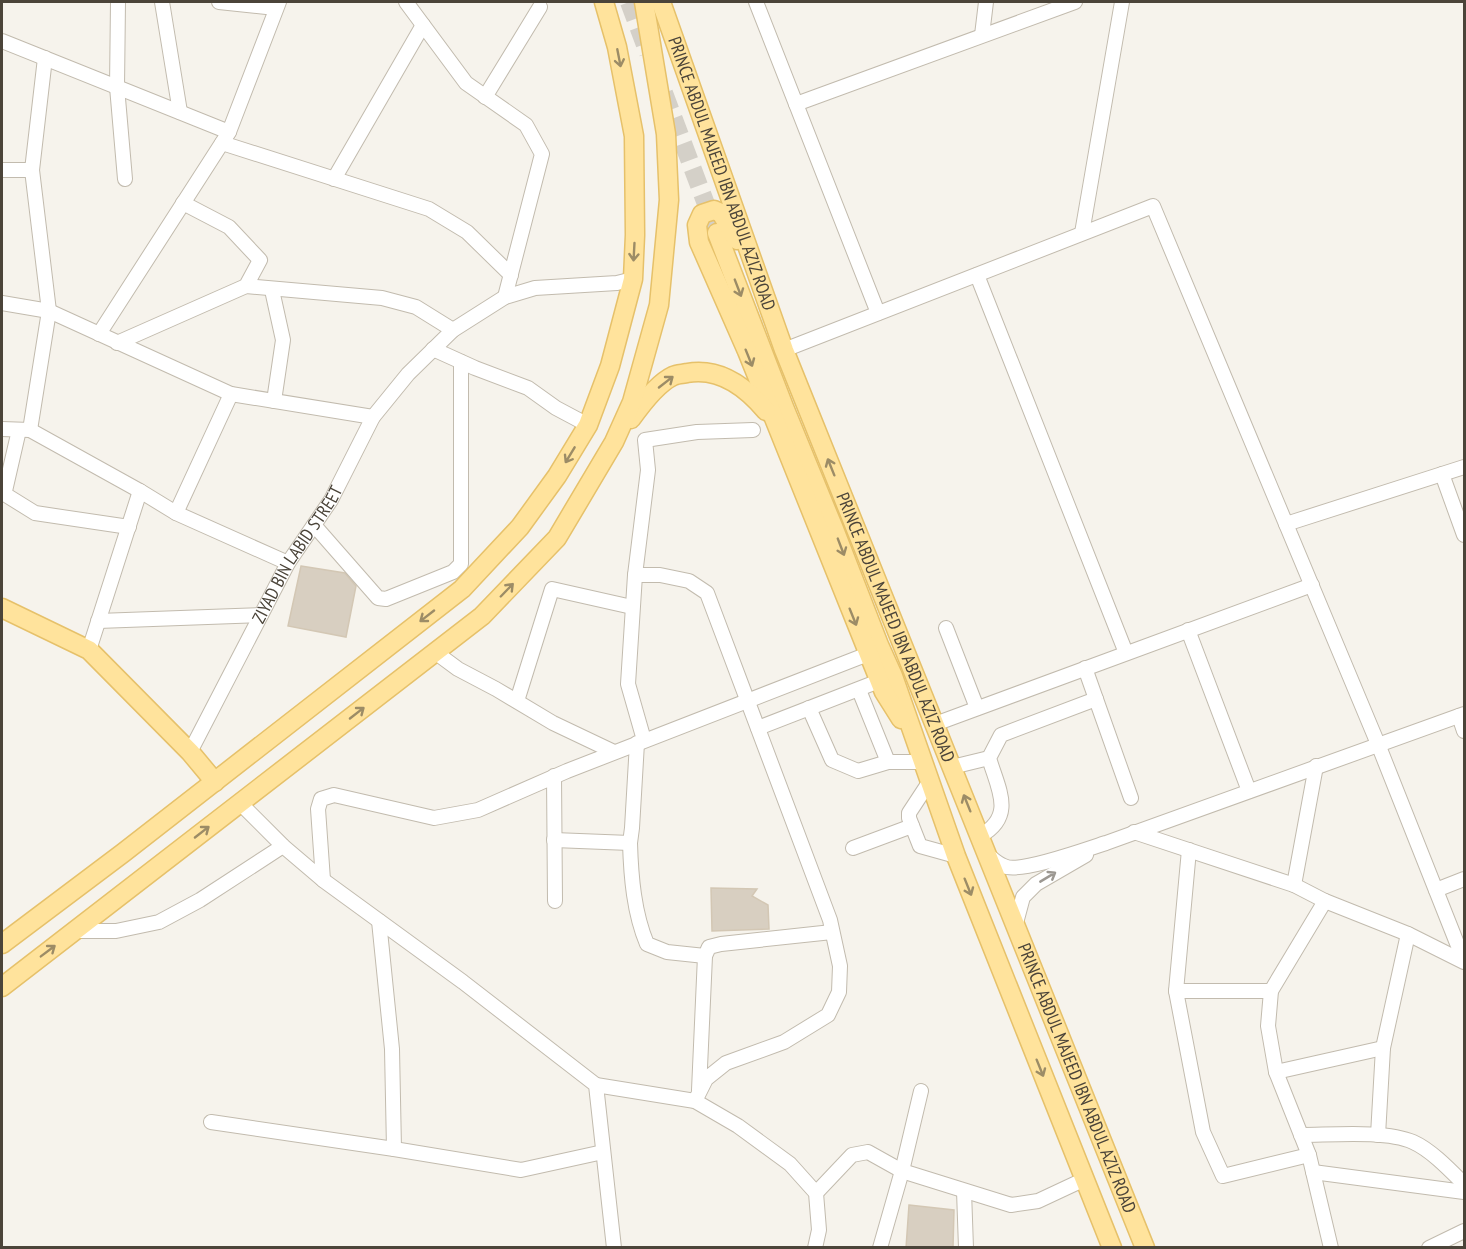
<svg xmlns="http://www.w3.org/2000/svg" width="1466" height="1249" font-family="'PT Sans Narrow',sans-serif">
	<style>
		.building { fill: #d8cfc1; stroke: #d3c7b4; stroke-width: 1.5 }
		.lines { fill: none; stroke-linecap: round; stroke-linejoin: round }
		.major-tunnel { stroke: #d4d0c8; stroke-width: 18; stroke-dasharray: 18 9; stroke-linecap: butt }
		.minor-casing { stroke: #c2bbae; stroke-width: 16 }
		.major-casing { stroke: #e6c16a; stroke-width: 21 }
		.minor { stroke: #fff; stroke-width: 14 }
		.major { stroke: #ffe39c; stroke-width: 18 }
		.oneway { stroke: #9c8c66 }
		.oneway2 { stroke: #9c9892 }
		.labels { text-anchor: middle; stroke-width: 4.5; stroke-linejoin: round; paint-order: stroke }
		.street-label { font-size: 18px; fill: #4b4439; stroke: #fff }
	</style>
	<rect width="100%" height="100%" fill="#f6f3ec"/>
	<!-- building -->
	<g class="building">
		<path d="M301,566L345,573L356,586L346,637L288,626Z"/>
		<path d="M711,888L757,889L752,896L768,905L769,929L712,931Z"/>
		<path d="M909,1205L954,1210L953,1248H906Z"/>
	</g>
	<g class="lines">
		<!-- major-tunnel -->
		<g class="major-tunnel">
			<path d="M629,2L648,53"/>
			<path d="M664,93L717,233"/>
		</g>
		<!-- minor casing -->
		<g class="minor-casing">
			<g id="minor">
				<path d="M118,2L117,87L125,179"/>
				<path d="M162,2L180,112"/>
				<path d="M219,2L276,8"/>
				<path d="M406,2L466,83L526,125L542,154L505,297"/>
				<path d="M756,2L878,313"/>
				<path d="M982,35L986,2"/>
				<path d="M2,41L229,132"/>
				<path d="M485,97L540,7"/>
				<path d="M796,104L1075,2"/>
				<path d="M222,143L429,209L467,232L511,275"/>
				<path d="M2,170H32"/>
				<path d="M334,179L423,25"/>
				<path d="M1082,233L1122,2"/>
				<path d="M977,275L1126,653"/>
				<path d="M246,286L382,298L416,307L453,330"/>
				<path d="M272,290L283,340L274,401"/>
				<path d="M2,303L49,311L231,394L373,417"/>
				<path d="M99,334L229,132L279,2"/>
				<path d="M117,343L246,286L260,260L229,227L183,203"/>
				<path d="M433,349L475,368L528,388L556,408L588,425"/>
				<path d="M784,350L1153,206L1378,744L1464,961"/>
				<path d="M2,429L30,430L140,491L176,513L288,563"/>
				<path d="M19,430L5,491L6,495L35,513L129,527"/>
				<path d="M30,430L49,311L32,170L45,58"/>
				<path d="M1442,474L1464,535"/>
				<path d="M176,513L231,394"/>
				<path d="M1286,524L1464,467"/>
				<path d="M314,525L378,598L386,599L453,572L461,564V362"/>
				<path d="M635,575H660L689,581L707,593L830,920L840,966L839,992L828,1015L784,1042L726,1063L706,1079L695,1101"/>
				<path d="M98,621L261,615"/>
				<path d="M946,628L977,708"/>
				<path d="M1188,630L1249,791"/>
				<path d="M89,650L140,491"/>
				<path d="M435,652L458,669L496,689L553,723L614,752"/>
				<path d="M1085,668L1131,798"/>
				<path d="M859,690L888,762"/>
				<path d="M517,701L552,589L632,607"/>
				<path d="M809,708L832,760L858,771L888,762H922"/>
				<path d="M1459,716L1464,731"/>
				<path d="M935,724L1312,585"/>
				<path d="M758,728L879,681"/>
				<path d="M644,740L628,684L635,575L648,470L645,440L697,432L753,430"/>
				<path id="s1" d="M190,752L288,563L331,500L373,417L408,374L453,330L505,297L535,288L617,283L633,279"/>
				<path d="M952,767L989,758"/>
				<path d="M554,776L555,901"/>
				<path d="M930,781L909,813V818L920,846L956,856"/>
				<path d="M240,803L283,846L323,880L463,982L596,1085L614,1248"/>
				<path d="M1134,832L1294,885L1325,901L1408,934L1464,962"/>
				<path d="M980,836C1016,816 998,789 989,758L1001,735L1096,699"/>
				<path d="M554,840L630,843L632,828L637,743"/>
				<path d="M630,843C631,877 634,913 647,944L667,952L705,956"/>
				<path d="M853,848L912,826"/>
				<path d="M1189,850L1176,991L1203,1132L1223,1176L1309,1155"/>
				<path d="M988,855C993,859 998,864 1004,866C1019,874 1087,849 1106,843L1464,714"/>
				<path d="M323,880L318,809L321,799L334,795L434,818L478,810L567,771L868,654"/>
				<path d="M1294,885L1316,766"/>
				<path d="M1436,890L1464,879"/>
				<path d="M1325,901L1271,991L1268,1026L1276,1072L1309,1155L1331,1248"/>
				<path d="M379,921L392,1049L394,1149"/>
				<path d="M1016,923L1023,897L1036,884L1086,855"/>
				<path d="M75,931H116L159,922L200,900L283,846"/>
				<path d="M1176,991H1271"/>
				<path d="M1276,1072L1383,1048"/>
				<path d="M596,1085L695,1101L738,1126L790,1164L816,1193L819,1230L815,1248"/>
				<path d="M699,1090L705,956L709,947L721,944L832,932"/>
				<path d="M211,1122L394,1149L521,1170L603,1152"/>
				<path d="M1301,1135C1331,1135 1386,1130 1413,1142C1431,1150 1450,1170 1464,1184"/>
				<path d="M1378,1135L1383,1048L1408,934"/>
				<path d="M1313,1172L1464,1192"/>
				<path d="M964,1191L966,1248"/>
				<path d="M816,1193L852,1155L868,1152L902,1171L1011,1205L1038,1201L1085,1179"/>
				<path d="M880,1248L902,1171L921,1091"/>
				<path d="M1429,1248L1464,1231"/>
			</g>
		</g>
		<!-- major casing -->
		<g class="major-casing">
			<g id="major">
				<path id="s2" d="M661,2L784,350L1145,1248"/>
				<path d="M717,233L784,407L834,529L879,645L893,676L956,856L1112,1248"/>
				<path d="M737,240L721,213L714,210L702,214L697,225L699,242L747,351L884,692L901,719"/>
				<path d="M631,419C641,405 658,383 673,376C677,374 683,374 687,373C720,367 746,387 766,411"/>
				<path d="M2,608L89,650L190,752L215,782"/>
				<path d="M2,944L123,853L462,589L520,527L557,476L588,425L610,366L633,279L635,235L634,136L617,47L604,2"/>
				<path d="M2,987L482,616L557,538L614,442L632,402L659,305L669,200L666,134L644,2"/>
			</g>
		</g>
		<!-- minor -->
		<use href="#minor" class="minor"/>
		<!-- major -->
		<use href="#major" class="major"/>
	</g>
	<!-- one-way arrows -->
	<defs><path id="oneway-shaft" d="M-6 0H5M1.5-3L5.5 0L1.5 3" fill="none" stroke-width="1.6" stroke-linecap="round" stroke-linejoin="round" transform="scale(1.5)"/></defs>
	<g class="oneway">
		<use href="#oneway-shaft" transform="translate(619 58) rotate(79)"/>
		<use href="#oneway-shaft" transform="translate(634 252) rotate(93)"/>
		<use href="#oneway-shaft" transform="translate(738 288) rotate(69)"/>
		<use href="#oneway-shaft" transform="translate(749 358) rotate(68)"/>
		<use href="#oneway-shaft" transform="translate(666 382) rotate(-38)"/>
		<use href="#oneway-shaft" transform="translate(570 455) rotate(121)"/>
		<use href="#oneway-shaft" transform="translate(831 467) rotate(-112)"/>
		<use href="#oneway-shaft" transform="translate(841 547) rotate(69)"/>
		<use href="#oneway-shaft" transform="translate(507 590) rotate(-46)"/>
		<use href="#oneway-shaft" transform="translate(427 616) rotate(142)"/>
		<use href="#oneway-shaft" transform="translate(853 617) rotate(68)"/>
		<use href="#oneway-shaft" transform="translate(357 713) rotate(-38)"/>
		<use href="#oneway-shaft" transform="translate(967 803) rotate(-112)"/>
		<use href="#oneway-shaft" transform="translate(202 832) rotate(-38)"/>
		<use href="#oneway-shaft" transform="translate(968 887) rotate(68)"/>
		<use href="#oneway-shaft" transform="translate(48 951) rotate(-37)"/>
		<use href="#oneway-shaft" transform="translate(1040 1068) rotate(68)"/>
	</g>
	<use class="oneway2" href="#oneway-shaft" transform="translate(1048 877) rotate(-31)"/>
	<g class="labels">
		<!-- street labels -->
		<g class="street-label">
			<text dy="6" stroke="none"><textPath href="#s2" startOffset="182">PRINCE ABDUL MAJEED IBN ABDUL AZIZ ROAD</textPath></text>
			<text dy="6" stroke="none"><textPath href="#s1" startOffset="225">ZIYAD BIN LABID STREET</textPath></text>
			<text dy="6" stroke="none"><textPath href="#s2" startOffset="668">PRINCE ABDUL MAJEED IBN ABDUL AZIZ ROAD</textPath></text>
			<text dy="6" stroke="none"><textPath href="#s2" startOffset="1154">PRINCE ABDUL MAJEED IBN ABDUL AZIZ ROAD</textPath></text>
		</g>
	</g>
	<!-- border -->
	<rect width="1466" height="1249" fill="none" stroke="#4b4439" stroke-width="6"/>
</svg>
